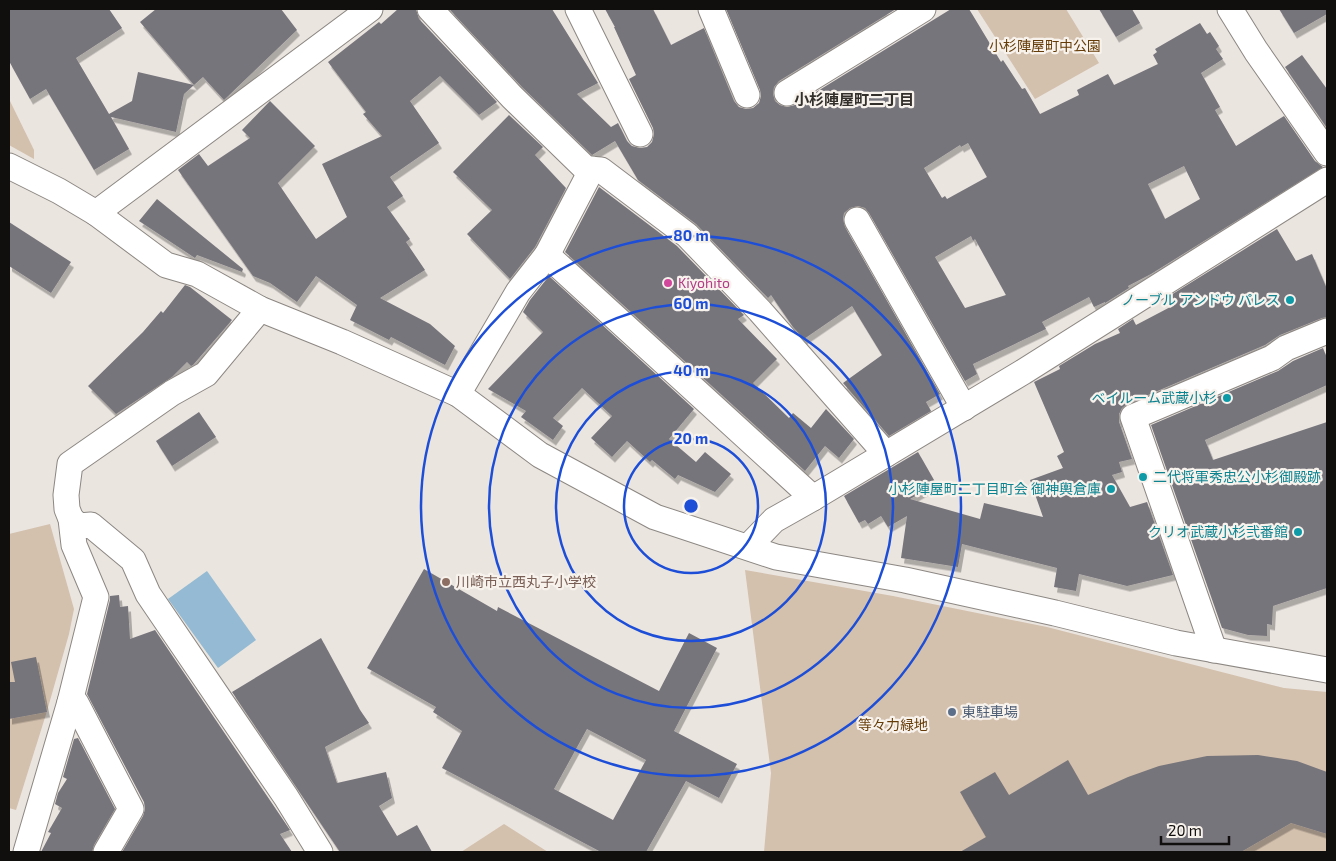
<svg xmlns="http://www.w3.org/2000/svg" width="1336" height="861" font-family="'Exo 2','Noto Sans JP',sans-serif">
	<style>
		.green { fill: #d3c0ad }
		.water { fill: #94bbd3 }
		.building { fill: #77757b; fill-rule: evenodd; filter: url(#shadow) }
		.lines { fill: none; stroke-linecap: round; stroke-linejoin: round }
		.minor-casing { stroke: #8c8782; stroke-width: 27 }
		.minor { stroke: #fff; stroke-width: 25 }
		.ring { fill: none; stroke: #1d4ed8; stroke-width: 2.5 }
		.hotel-dot { fill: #d1479c; stroke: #f8f2ed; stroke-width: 2 }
		.culture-dot { fill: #0f9aa8; stroke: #f8f2ed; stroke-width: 2 }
		.education-dot { fill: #8d6e63; stroke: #f8f2ed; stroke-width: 2 }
		.service-dot { fill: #5c6f8a; stroke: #f8f2ed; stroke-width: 2 }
		.labels { text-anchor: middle; stroke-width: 4.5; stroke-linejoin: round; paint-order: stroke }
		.park-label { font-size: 14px; fill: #653c07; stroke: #f8f2ed }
		.hotel-label { font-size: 14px; fill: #b23c85; stroke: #f8f2ed; text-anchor: start }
		.culture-label { font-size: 14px; fill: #0d838f; stroke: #f8f2ed; text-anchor: end }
		.education-label { font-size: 14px; fill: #785e54; stroke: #f8f2ed; text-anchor: start }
		.service-label { font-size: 14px; fill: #4e5e75; stroke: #f8f2ed; text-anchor: start }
		.neighbourhood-label { font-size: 15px; font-weight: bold; fill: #332f2b; stroke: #f8f2ed }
		.centre { fill: #1d4ed8; stroke: #f8f2ed; stroke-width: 2.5 }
		.ring-label { font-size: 15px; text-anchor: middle; font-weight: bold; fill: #1d4ed8; stroke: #f8f2ed; stroke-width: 4.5; stroke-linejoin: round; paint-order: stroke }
	</style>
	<defs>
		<filter id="shadow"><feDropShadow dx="3" dy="5.5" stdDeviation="0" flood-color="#0004"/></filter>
	</defs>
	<rect width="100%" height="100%" fill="#ebe5e0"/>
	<!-- green -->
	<g class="green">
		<path d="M977,9H1066L1099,63L1035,99Z"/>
		<path d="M9,99L34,150V159L9,145Z"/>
		<path d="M50,524L74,609L69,634L47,711L16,810L9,808V534Z"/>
		<path d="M745,570L893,596L1047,627L1284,688L1327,692V852H764L771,773Z"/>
		<path d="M504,824L548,852H461Z"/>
	</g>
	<!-- water -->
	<path class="water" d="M207,571L256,640L218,668L168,599Z"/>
	<!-- building -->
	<g class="building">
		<path d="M9,9H109L122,28L76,58L109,114L132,101L138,72L194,85L140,22L156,9H281L297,30L224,100L203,77L184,94L176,132L111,117L129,149L94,170L46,89L30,99L9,61Z"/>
		<path d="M398,9H416L419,19L497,102L479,115L440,76L410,101L439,143L390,177L403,196L387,207L410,239L406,242L425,270L380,298L430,324L455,346L445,365L391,337L389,340L350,320L357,305L316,276L297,302L270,283L253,276L178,170L199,154L208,166L250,138L242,130L270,101L315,146L278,183L316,239L347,217L322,164L382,136L363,114L366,112L328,62L379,22L381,24Z"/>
		<path d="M452,9H552L598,83L577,94L611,127L618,123L627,141L632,146L640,148L647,147L652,142L654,134L653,128L629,79L636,75L614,27H615L605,9H653L671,45L704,28L734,101L739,107L746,109L753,108L759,103L761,96L760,90L726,9H896L779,81L774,87L773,94L775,101L780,105L787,107L795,105L951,9H969L1001,62L1003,60L1022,89L1025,88L1040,114L1079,95L1077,90L1108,74L1114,85L1158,64L1153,55L1157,52L1155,49L1200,23L1207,34L1210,32L1219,46L1216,49L1223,59L1201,73L1220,107L1215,110L1236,146L1284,116L1315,161L1323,167L1151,274L1128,286L1129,288L1105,303V302L1094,307L1089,297L1042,322L1046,329L973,364L977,374L965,381L869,213L865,208L858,206L850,208L844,213L843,219L845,227L940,394L926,402L931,411L889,436L843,383L882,355L852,306L804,339L793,327L771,295L768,298L696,224L638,180L615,141L592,155L522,87L450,10ZM968,143L987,177L947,199L945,196L942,198L924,168L960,145L961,147ZM1184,166L1200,199L1165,219L1148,184ZM971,236L973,241L975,239L1006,295L965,308L935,257Z"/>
		<path d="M1099,9H1132L1140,23L1116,37Z"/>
		<path d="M1279,9H1327V14L1294,33Z"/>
		<path d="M1302,55L1327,89V128L1285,67Z"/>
		<path d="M509,115L543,147L535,155L566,188L535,247L510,279L467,234L492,210L453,172Z"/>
		<path d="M599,187L677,246L744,315L738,319L777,359L753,383L789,418L793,413L811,428L826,409L854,439L839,458L825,446L805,471L565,252Z"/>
		<path d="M157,199L243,269L242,272L197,255L195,258L139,221Z"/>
		<path d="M9,222L71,262L51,293L9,266Z"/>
		<path d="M1277,229L1296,261L1312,254L1327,289V317L1322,318L1280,335L1265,345L1127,404L1122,408L1119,414V422L1132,459L1119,462L1122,472L1112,475L1130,507L1147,502L1173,575L1127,586L1079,574L1076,591L1054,587L1057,568L962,544L958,567L901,558L907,516L888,527L881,516L868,524L865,520L859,523L844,496L918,452L934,480L929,483L931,487L910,499L980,519L984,503L1043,517L1030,480L1063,468L1057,456L1064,452L1034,382L1060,369L1059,366L1095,344L1120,333L1118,329L1133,319L1136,325L1176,304L1171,295Z"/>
		<path d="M549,276L694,409L669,439L696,462L705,452L731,474L715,492L678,475L675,479L652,460L650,462L627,441L612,457L591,438L612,416L582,388L553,418L563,426L553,440L521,417L526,411L488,389L543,332L523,312L530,300Z"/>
		<path d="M185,285L190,287L232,320L193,365L191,366L187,362L172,377L116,414L88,386L143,332L161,311L163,313Z"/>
		<path d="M1323,348L1327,358V385L1205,440L1213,460L1327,422V588L1273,606L1272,625L1267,624V636L1248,635L1222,628L1151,425L1278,371L1293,361Z"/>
		<path d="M199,412L216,437L172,466L156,441Z"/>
		<path d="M424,569L497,611L498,607L659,691L689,633L717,648L674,731L737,764L719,798L686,781L646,852H601L442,768L462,731L433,712L436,707L367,668ZM587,729L646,760L613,820L554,789Z"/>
		<path d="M119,595L120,607L128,606L130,639L155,630L290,830L280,834L292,852H122L143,816L145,809L144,802L87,694L110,600V596Z"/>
		<path d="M321,638L360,710L369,723L325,747L337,783L386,772L392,798L379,806L397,836L417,825L432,852H340L232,692Z"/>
		<path d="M36,657L47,712L9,719V682H15L11,662Z"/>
		<path d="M78,738L115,809L94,845L92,852H41L51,833L48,832L62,808L55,804L58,793L67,779L63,777L74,739Z"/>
		<path d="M1258,755L1297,761L1327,772V834L1291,823L1241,852H960L986,837L960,792L995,772L1009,795L1068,760L1088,795L1128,777L1159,766L1207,756Z"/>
	</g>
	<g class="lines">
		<!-- minor casing -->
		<g class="minor-casing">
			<g id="minor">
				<path d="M430,9L512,97L584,167L587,169L601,170L687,235L760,311L886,454"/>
				<path d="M578,9L640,134"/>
				<path d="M711,9L747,95"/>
				<path d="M1230,9L1256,51L1327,153"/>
				<path d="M787,93L923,9"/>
				<path d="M9,166L59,191L96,213L166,265L197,274L260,309L342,342L458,394L540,455L655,517L776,557L905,580L1055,613L1176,643L1327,670"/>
				<path d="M96,213L370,9"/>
				<path d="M857,220L964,408"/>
				<path d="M547,255L813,498"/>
				<path d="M458,394L518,292L547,255L592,169"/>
				<path d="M71,519L79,526L91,525L133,560L148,594L286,797L320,852"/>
				<path d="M748,547L774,520L813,498L1023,372L1327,180"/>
				<path d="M1214,650L1133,417L1272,358L1286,348L1327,331"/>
				<path d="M70,702L76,703L131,809L106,852"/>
				<path d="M26,852L70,702L96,597L74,545L71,519L67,509L66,495L70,464L172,393L206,374L260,309"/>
			</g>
		</g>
		<!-- minor -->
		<use href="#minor" class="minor"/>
	</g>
	<!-- distance rings -->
	<g class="ring">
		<circle cx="691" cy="506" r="67"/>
		<circle cx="691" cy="506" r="135"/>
		<circle cx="691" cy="506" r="202"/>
		<circle cx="691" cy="506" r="270"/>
	</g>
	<!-- markers -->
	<circle class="hotel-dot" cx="668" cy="283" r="5"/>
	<g class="culture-dot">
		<circle cx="1290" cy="300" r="5"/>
		<circle cx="1227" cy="398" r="5"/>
		<circle cx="1143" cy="477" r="5"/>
		<circle cx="1111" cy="489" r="5"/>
		<circle cx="1298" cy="532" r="5"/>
	</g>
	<circle class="education-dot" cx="446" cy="582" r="5"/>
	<circle class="service-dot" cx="952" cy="712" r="5"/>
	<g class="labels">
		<!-- park labels -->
		<g class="park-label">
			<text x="1045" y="51">小杉陣屋町中公園</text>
			<text x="893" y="730">等々力緑地</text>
		</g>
		<!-- hotel labels -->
		<g class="hotel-label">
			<text x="678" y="288">Kiyohito</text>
		</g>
		<!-- culture labels -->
		<g class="culture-label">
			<text x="1280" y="305">ノーブル アンドウ パレス</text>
			<text x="1217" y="403">ベイルーム武蔵小杉</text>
			<text x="1153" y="482" text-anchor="start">二代将軍秀忠公小杉御殿跡</text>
			<text x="1101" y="494">小杉陣屋町二丁目町会 御神輿倉庫</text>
			<text x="1288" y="537">クリオ武蔵小杉弐番館</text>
		</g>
		<!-- education labels -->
		<g class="education-label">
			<text x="456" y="587">川崎市立西丸子小学校</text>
		</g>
		<!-- service labels -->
		<g class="service-label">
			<text x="962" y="717">東駐車場</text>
		</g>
		<!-- neighbourhood labels -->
		<g class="neighbourhood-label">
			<text x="854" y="105">小杉陣屋町二丁目</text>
		</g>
	</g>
	<circle cx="691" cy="506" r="8" class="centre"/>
	<g class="ring-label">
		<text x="691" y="241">80 m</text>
		<text x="691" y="309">60 m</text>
		<text x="691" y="376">40 m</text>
		<text x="691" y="444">20 m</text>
	</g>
	<!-- border -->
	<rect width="1336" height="861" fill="none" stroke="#110f0d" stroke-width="20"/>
	<!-- scale -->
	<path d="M1161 836v8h68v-8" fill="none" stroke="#110f0d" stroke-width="2.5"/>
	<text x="1168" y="836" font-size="15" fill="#110f0d" stroke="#f8f2ed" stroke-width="4" paint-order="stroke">20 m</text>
</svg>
